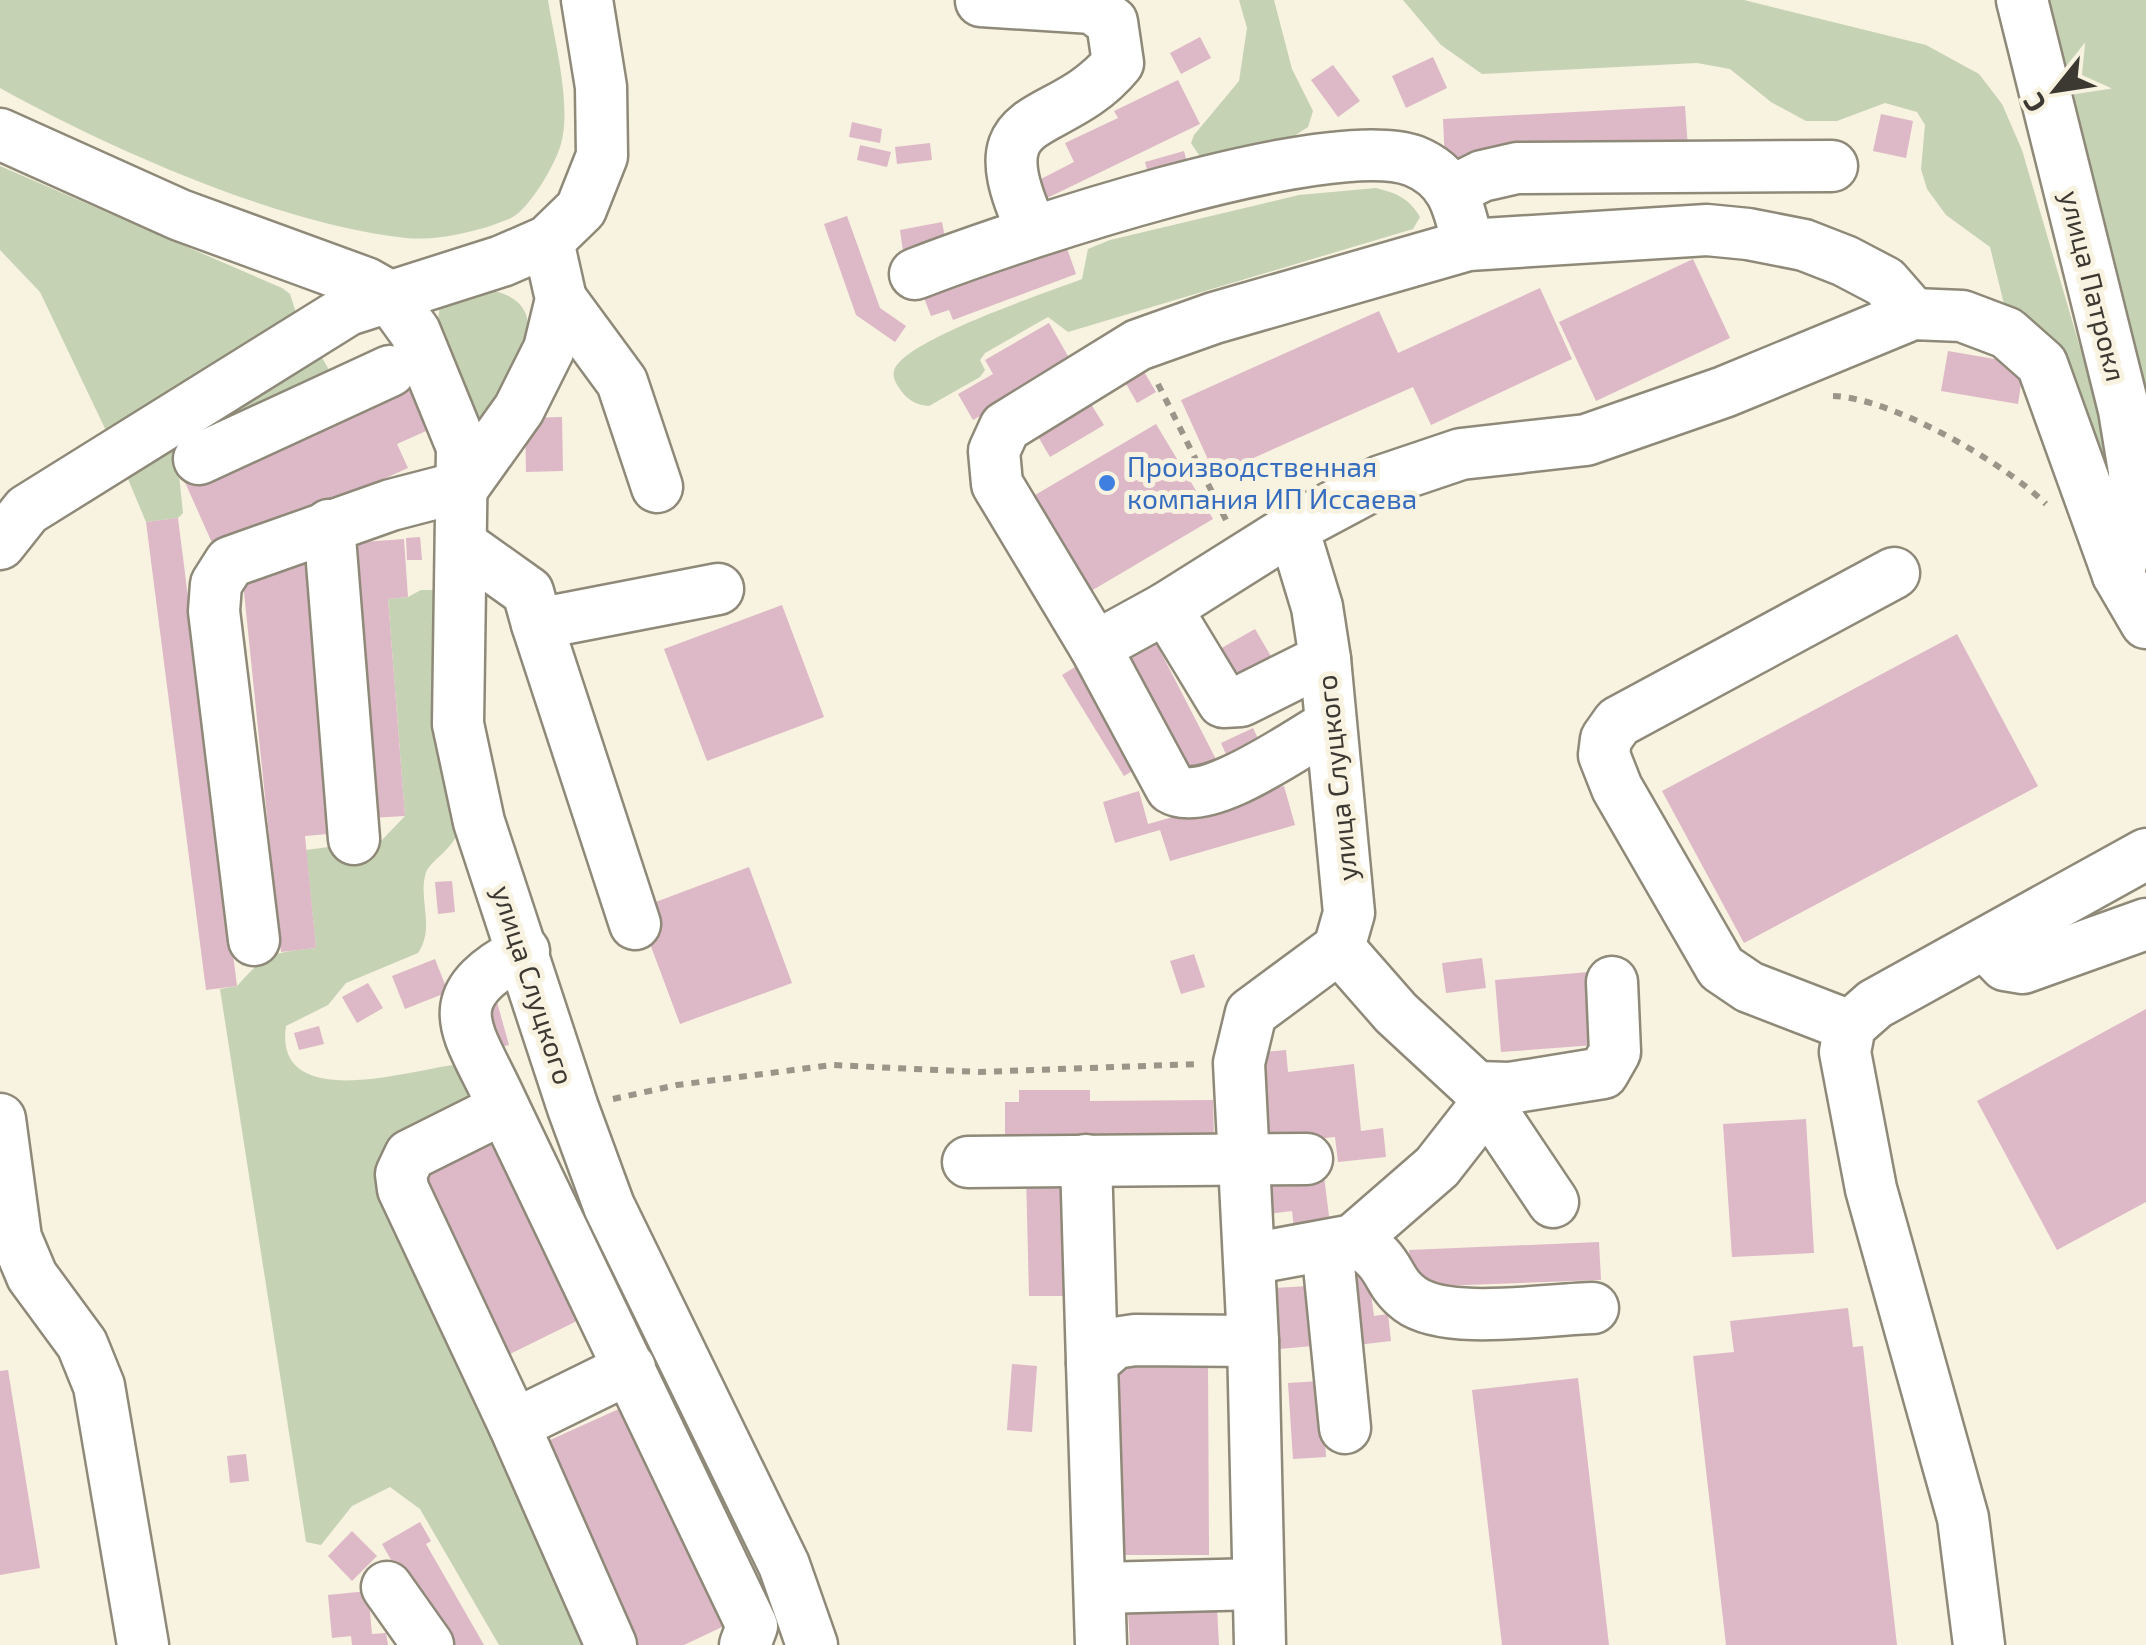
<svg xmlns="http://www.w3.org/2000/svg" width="2146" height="1645" font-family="'Exo 2',sans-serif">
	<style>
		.green { fill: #c5d2b4 }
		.building { fill: #ddb8c7 }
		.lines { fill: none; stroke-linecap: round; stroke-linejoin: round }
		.minor-casing { stroke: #8e8978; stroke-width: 55 }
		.path { stroke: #999588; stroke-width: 6; stroke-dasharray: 8 8; stroke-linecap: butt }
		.minor { stroke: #fff; stroke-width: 50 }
		.shop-dot { fill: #3f7fe0; stroke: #f8f2e0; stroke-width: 4 }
		.labels { text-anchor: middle; stroke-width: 10; stroke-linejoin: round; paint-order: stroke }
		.street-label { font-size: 28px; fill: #3b3932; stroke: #f8f2e0 }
		.shop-label { font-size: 28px; fill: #366cbe; stroke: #f8f2e0; text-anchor: start }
	</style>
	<rect width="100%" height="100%" fill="#f8f2e0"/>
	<!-- green -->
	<g class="green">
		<path d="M0,0H548C554,39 572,105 561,144C556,163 529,210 511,218C481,231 438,241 406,238C279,224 112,150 0,88Z"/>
		<path d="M1239,0H1274L1292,69L1313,111L1308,127L1294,136L1212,159L1201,158L1191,143L1194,135L1239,81L1247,28Z"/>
		<path d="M1403,0H1744L1926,45L1979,74L2002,104L2022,150L2108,443L2107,456L2099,459L2004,304L1990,247L1946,215L1927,189L1921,169L1925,125L1917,112L1885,103L1837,121H1806L1771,102L1730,69L1697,63L1482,74L1441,45Z"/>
		<path d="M2049,0H2146V389Z"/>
		<path d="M0,166L282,288L290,294L297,316L109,437L40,292L0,250Z"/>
		<path d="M1376,188C1396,193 1409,198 1420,217L1413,229L1068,332L1048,317L985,353L980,360L985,370L980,377L929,406C917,405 909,401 902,392C898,386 892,379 894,371C902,340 1049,292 1082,279L1088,249L1110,240L1299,195Z"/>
		<path d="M471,287C578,296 507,380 478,434L437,327L440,305Z"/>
		<path d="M312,353L321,356L332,375L178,466L183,513L178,518L146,522L123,467Z"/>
		<path d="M421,590H436L461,826C452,853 428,860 425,876C419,902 435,928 418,953L346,983L328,1005L286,1026C273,1113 408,1071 453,1065L469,1078L477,1095L399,1145L594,1645H499L420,1509L390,1487L352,1506L321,1545L306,1542L220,989L237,986C267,953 271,953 316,948L306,850L382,840L405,816L388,599L408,597Z"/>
	</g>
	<!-- building -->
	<g class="building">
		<path d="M1200,37L1211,58L1181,74L1170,53Z"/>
		<path d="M1433,57L1447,88L1406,108L1392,76Z"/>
		<path d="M1333,65L1360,101L1338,117L1311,80Z"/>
		<path d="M1178,80L1200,124L1043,200L1035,182L1074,162L1065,143L1118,118L1114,111Z"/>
		<path d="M1685,106L1688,149L1445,163L1443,119Z"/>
		<path d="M1881,114L1913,121L1906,158L1873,151Z"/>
		<path d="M852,122L882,129L880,143L849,137Z"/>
		<path d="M930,143L932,160L897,164L895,147Z"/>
		<path d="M860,145L891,152L887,167L857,160Z"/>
		<path d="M1184,151L1190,173L1151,184L1145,162Z"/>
		<path d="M847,216L880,308L906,326L895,342L856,315L824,224Z"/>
		<path d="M942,222L946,243L903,251L900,230Z"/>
		<path d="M1063,237L1076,274L953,320L949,310L931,316L921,290Z"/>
		<path d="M1693,259L1730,338L1596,401L1559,322Z"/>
		<path d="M1540,288L1572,359L1431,425L1413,387L1215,475L1181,400L1379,311L1398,353Z"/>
		<path d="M1049,323L1072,363L973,420L958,394L993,374L985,360Z"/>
		<path d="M1948,351L2024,364L2018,404L1941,391Z"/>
		<path d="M1140,365L1156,392L1137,403L1121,375Z"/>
		<path d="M416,383L435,427L397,444L408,468L217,554L184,480L239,455L242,462Z"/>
		<path d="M1089,401L1104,425L1050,457L1036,433Z"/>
		<path d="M562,417L563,471L526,472L525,418Z"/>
		<path d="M1156,424L1213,519L1086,594L1030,498Z"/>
		<path d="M178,518L237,986L206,990L146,522Z"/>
		<path d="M420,537L422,560H407L406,538Z"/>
		<path d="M404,539L408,597L388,599L405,816L371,818L349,543Z"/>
		<path d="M310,553L339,833L305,836L316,948L281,952L242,573Z"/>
		<path d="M782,605L824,717L707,761L664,649Z"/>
		<path d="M1255,629L1275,663L1226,691L1206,657Z"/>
		<path d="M1957,634L2038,786L1744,943L1662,791Z"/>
		<path d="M1155,641L1220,767L1194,780L1129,654Z"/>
		<path d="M1088,659L1149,761L1124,776L1062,675Z"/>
		<path d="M1253,728L1262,747L1229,761L1221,743Z"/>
		<path d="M1284,786L1295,825L1170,861L1160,830L1115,843L1103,802L1139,791L1148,824Z"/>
		<path d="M749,867L792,983L680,1024L637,909Z"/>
		<path d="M452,881L455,912L438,914L435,882Z"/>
		<path d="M1194,954L1205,987L1181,994L1170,961Z"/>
		<path d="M1482,958L1486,988L1446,993L1442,963Z"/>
		<path d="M435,959L448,992L405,1009L392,976Z"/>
		<path d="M1589,972L1595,1045L1501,1052L1495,980Z"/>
		<path d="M368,983L383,1008L357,1023L342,997Z"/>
		<path d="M495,995L509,1045L488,1050L475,1001Z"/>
		<path d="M2146,1009V1202L2057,1250L1977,1101Z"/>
		<path d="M319,1026L324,1044L299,1050L294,1033Z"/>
		<path d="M1286,1050L1288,1072L1354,1064L1361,1131L1383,1128L1386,1157L1338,1162L1335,1137L1264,1144L1255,1053Z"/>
		<path d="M1019,1090H1090V1101L1213,1100L1214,1138L1005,1140V1102H1019Z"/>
		<path d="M1806,1119L1814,1253L1732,1257L1723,1124Z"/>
		<path d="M496,1140L585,1317L504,1357L415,1180Z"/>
		<path d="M1061,1173L1064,1296H1029L1026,1174Z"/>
		<path d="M1324,1176L1331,1232L1295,1236L1292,1211L1267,1214L1263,1183Z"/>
		<path d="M1599,1242L1601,1280L1411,1287L1409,1250Z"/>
		<path d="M1368,1272L1374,1316L1388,1314L1391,1341L1357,1345L1341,1275Z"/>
		<path d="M1309,1286L1313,1346L1279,1349L1274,1288Z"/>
		<path d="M1848,1308L1853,1347L1863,1346L1897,1645H1726L1693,1356L1734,1352L1730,1321Z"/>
		<path d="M1117,1362H1208L1209,1555H1118Z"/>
		<path d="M1012,1364L1037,1366L1032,1432L1007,1430Z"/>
		<path d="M8,1370L40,1568L0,1575V1371Z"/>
		<path d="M1578,1378L1609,1645H1502L1472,1390Z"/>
		<path d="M1321,1381L1326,1457L1293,1459L1288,1383Z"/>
		<path d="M621,1408L722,1627L684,1645H631L539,1445Z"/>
		<path d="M246,1454L249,1481L230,1483L227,1456Z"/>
		<path d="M420,1522L431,1541L426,1544L484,1645H455L426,1595L415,1602L382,1544Z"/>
		<path d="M352,1531L377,1556L352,1581L328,1556Z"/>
		<path d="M368,1591L372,1634L386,1633L388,1645H352L351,1636L332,1638L328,1595Z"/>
		<path d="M1217,1608L1219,1645H1130L1128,1612Z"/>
	</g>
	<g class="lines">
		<!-- minor casing -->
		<g class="minor-casing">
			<g id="minor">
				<path d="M2022,0L2124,410L2134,471L2135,513L2118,575"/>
				<path d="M981,1L1092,8L1112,22L1118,63C1057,137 972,100 1032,230"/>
				<path d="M0,134L180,215L366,283L389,296L415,332L462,447L458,724L479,822L573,1108L609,1206L784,1565L812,1645"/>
				<path d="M1454,190L1482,176L1517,168L1832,166"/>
				<path d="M915,274C1007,238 1329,129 1414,161C1454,177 1459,208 1468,245"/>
				<path d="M561,299L622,382L657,487"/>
				<path d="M199,459L390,371"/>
				<path d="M329,525L354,839"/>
				<path d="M0,544L27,510L348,310L502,261L548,241L581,209L602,156L601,87L587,0"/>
				<path d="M462,545L528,592L537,624L718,589"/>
				<path d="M1166,608L1223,702L1241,701L1325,659"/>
				<path d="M537,624L635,924"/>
				<path d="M1095,647L1166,608L1293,528"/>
				<path d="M1330,725C1296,744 1206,810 1171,788L1095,647L997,484L994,451L1005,427L1138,345L1214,318L1468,245L1707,230L1748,234L1804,245L1845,261L1885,282L1913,314"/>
				<path d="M254,940L214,611L216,584L230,562L391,505L464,486L519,409L549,349L561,299L548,241"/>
				<path d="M1987,946L2005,965L2023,968L2146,924"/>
				<path d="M1339,948L1396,1013L1476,1087L1553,1202"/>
				<path d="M524,951C430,1000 470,1031 504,1108L410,1155L401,1174L403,1189L514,1425L611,1645"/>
				<path d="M1850,1026L1749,987L1721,968L1617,788L1604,755L1606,739L1618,722L1894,573"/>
				<path d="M1476,1087L1510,1088L1603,1073L1615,1052L1612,982"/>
				<path d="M504,1108L752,1626L745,1645"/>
				<path d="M0,1119L16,1238L32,1276L82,1344L99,1386L143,1645"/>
				<path d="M1086,1160L1092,1363"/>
				<path d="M968,1162L1307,1159"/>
				<path d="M1353,1240L1437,1167L1487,1103"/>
				<path d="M1327,1246L1345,1428"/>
				<path d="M1250,1259L1353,1240C1394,1261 1384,1280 1410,1299C1446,1326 1547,1309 1593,1308"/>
				<path d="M514,1425L630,1368"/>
				<path d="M387,1587L428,1645"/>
				<path d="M1100,1588L1258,1584"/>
				<path d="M1101,1645L1092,1363L1115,1343L1135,1340L1253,1341"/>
				<path d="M1260,1645L1253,1341L1239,1063L1251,1013L1339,948L1349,913L1325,659L1317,607L1293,528L1381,481L1461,454L1586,440L1724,392L1913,314L1962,316L2007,333L2042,364L2118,575L2146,623"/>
				<path d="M1979,1645L1963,1518L1871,1189L1845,1052L1850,1026L1875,1004L2146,854"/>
			</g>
		</g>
		<!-- path -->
		<g class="path">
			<path d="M1158,384L1226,520"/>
			<path d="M1833,396C1892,398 2003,462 2046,504"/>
			<path d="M613,1099L677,1085L832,1065L979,1072L1198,1064"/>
		</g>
		<!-- minor -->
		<use href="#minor" class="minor"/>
	</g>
	<!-- markers -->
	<circle class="shop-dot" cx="1107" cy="483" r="10"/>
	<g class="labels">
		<!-- street labels -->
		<g class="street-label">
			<text transform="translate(2093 286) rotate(76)" y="10">улица Патрокл</text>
			<text transform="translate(1337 778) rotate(-96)" y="10">улица Слуцкого</text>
			<text transform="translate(533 985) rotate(72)" y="10">улица Слуцкого</text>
		</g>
		<!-- shop labels -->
		<g class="shop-label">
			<text x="1127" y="477">Производственная<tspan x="1127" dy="32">компания ИП Иссаева</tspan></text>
		</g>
	</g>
	<!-- north arrow -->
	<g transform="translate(2056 90) rotate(240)" stroke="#f8f2e0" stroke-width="8" paint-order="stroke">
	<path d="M0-8L18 38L0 25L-18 38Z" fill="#3b3932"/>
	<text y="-15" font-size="28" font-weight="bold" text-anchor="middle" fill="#3b3932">С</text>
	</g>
</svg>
